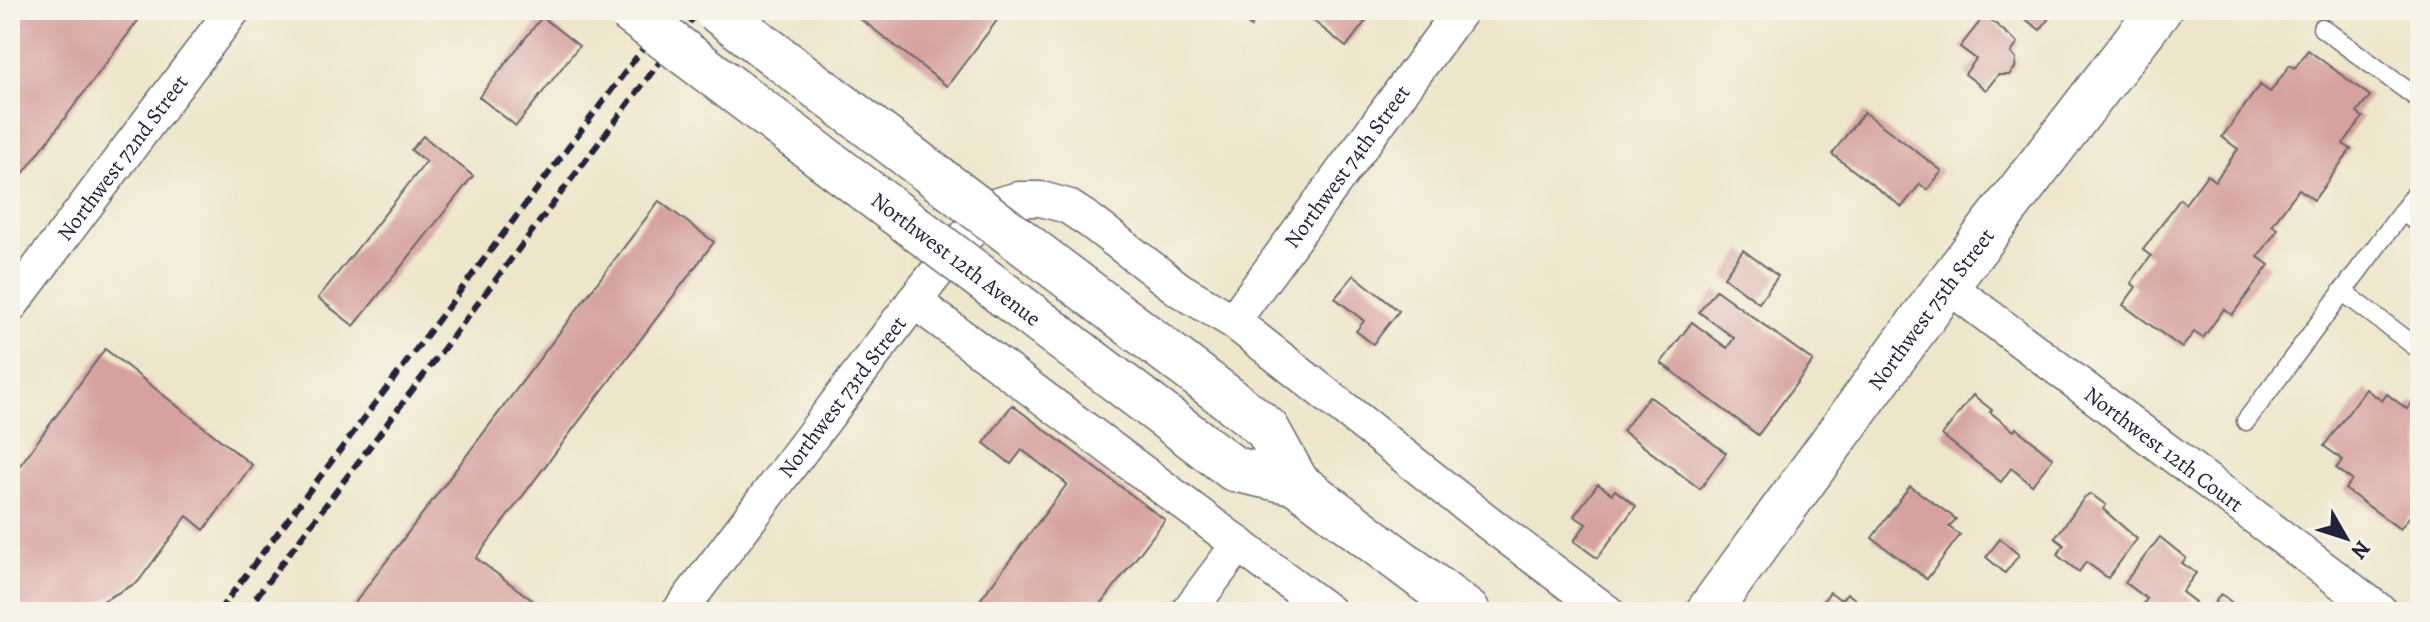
<svg xmlns="http://www.w3.org/2000/svg" width="2430" height="622" font-family="Alegreya,serif">
	<style>
		.building { fill: #d6a29f }
		.lines { fill: none; stroke-linecap: round; stroke-linejoin: round }
		.service-casing { stroke: #69676d; stroke-width: 21 }
		.minor-casing { stroke: #69676d; stroke-width: 37 }
		.tertiary-casing { stroke: #69676d; stroke-width: 47 }
		.secondary-casing { stroke: #69676d; stroke-width: 47 }
		.service { stroke: #fff; stroke-width: 18 }
		.minor { stroke: #fff; stroke-width: 34 }
		.tertiary { stroke: #fff; stroke-width: 44 }
		.secondary { stroke: #fff; stroke-width: 44 }
		.rail { stroke: #22223b; stroke-width: 6; stroke-dasharray: 12 6; stroke-linecap: butt }
		.secondary-bridge-casing { stroke: #69676d; stroke-width: 47; stroke-linecap: butt }
		.secondary-bridge { stroke: #fff; stroke-width: 44 }
		.labels { text-anchor: middle; stroke-width: 7; stroke-linejoin: round; paint-order: stroke }
		.street-label { font-size: 22px; fill: #22223b; stroke: #f7f3e8 }
	</style>
	<rect width="100%" height="100%" fill="#f7f3e8"/>
	<filter id="ink" filterUnits="userSpaceOnUse"><feTurbulence type="fractalNoise" baseFrequency=".0125" numOctaves="2"/><feDisplacementMap in="SourceGraphic" scale="16" xChannelSelector="R" yChannelSelector="G"/><feConvolveMatrix kernelMatrix="1 2 1 2 8 2 1 2 1" color-interpolation-filters="sRGB"/></filter>
	<filter id="wash" filterUnits="userSpaceOnUse"><feTurbulence type="fractalNoise" baseFrequency=".006" numOctaves="4" result="noise"/><feDisplacementMap in="SourceGraphic" scale="32" xChannelSelector="R" yChannelSelector="G"/><feGaussianBlur stdDeviation="1.8" result="paint"/><feColorMatrix in="noise" values="0 0 0 0 0 0 0 0 0 0 0 0 0 0 0 0 0 1.4 0 .05"/><feComposite in="paint" operator="in"/></filter>
	<g filter="url(#wash)">
		<rect width="100%" height="100%" fill="#eee6ca"/>
		<g id="blocks">
			<!-- building -->
			<g class="building">
				<path d="M10,10H146L10,191Z"/>
				<path d="M849,10H1005L947,86Z"/>
				<path d="M1231,10H1263L1251,27Z"/>
				<path d="M1300,10H1374L1346,47Z"/>
				<path d="M2013,10H2055L2040,30Z"/>
				<path d="M1985,15L2018,43L2011,53L2016,59L2015,68L2009,75H1998L1986,90L1965,74L1976,59L1960,47Z"/>
				<path d="M542,17L579,46L516,126L479,97Z"/>
				<path d="M2308,50L2370,96L2357,113L2363,117L2343,144L2351,149L2314,200L2299,189L2272,225L2278,229L2258,257L2269,265L2232,315L2224,309L2203,338L2194,332L2182,348L2123,305L2136,287L2131,283L2151,256L2143,250L2180,199L2185,204L2207,175L2215,181L2238,149L2222,137L2260,85L2270,92L2290,65L2295,68Z"/>
				<path d="M1864,112L1942,171L1927,190L1920,184L1902,207L1832,154Z"/>
				<path d="M423,136L473,176L354,326L318,298L426,162L411,150Z"/>
				<path d="M659,201L714,242L476,558L548,612H348Z"/>
				<path d="M1743,250L1778,276L1759,303L1724,277Z"/>
				<path d="M1354,275L1399,311L1373,344L1356,331L1364,321L1335,298Z"/>
				<path d="M1716,290L1813,361L1758,435L1661,363L1692,322L1727,348L1734,338L1699,312Z"/>
				<path d="M105,349L252,465L204,530L187,516L138,582L83,612H10V479Z"/>
				<path d="M2366,389L2382,401L2387,394L2407,409L2412,402L2420,407V523L2410,516L2400,529L2345,489L2352,480L2336,468L2343,460L2324,446Z"/>
				<path d="M1973,395L1992,410L1990,412L2014,431L2016,428L2053,458L2032,485L2011,468L2001,482L1942,435Z"/>
				<path d="M1649,396L1726,453L1700,489L1623,431Z"/>
				<path d="M1012,405L1165,520L1095,612H971L1067,484L1022,450L1011,464L984,443Z"/>
				<path d="M1598,484L1612,494L1615,490L1636,506L1597,558L1574,541L1586,524L1574,516Z"/>
				<path d="M1910,486L1956,519L1949,527L1960,535L1927,579L1872,538Z"/>
				<path d="M2091,494L2106,505L2103,509L2137,539L2108,578L2086,562L2079,572L2057,555L2064,545L2055,538L2084,498Z"/>
				<path d="M2160,537L2186,558L2182,563L2196,573L2182,592L2195,602L2188,612H2137L2147,599L2125,582Z"/>
				<path d="M2000,539L2019,555L2005,573L1986,557Z"/>
				<path d="M1830,592L1841,600L1847,593L1872,612H1815Z"/>
				<path d="M2221,594L2244,612H2208Z"/>
			</g>
		</g>
	</g>
	<g filter="url(#ink)">
		<use href="#blocks" fill-opacity="0" stroke="#69676d" stroke-width="2"/>
		<g class="lines">
			<!-- service casing -->
			<g class="service-casing">
				<g id="service">
					<path d="M2322,28L2420,100"/>
					<path d="M2402,211L2420,225"/>
					<path d="M2342,291L2420,350"/>
					<path d="M2246,421L2420,188"/>
				</g>
			</g>
			<!-- minor casing -->
			<g class="minor-casing">
				<g id="minor">
					<path id="s1" d="M1947,285L2381,612"/>
					<path d="M914,301L1329,612"/>
					<path id="s2" d="M10,306L233,10"/>
					<path id="s3" d="M1233,321L1461,10"/>
					<path id="s4" d="M679,612L914,301L978,221L997,205L1019,199H1041L1067,206L1090,221L1180,290L1233,321L1494,527L1607,612"/>
					<path d="M1188,612L1239,544"/>
				</g>
			</g>
			<!-- tertiary casing -->
			<g class="tertiary-casing">
				<g id="tertiary">
					<path id="s5" d="M1708,612L1947,285L2159,10"/>
				</g>
			</g>
			<!-- secondary casing -->
			<g class="secondary-casing">
				<g id="secondary">
					<path d="M1237,405L1267,429L1297,483L1468,612"/>
					<path d="M1205,447L1234,469L1297,483"/>
				</g>
			</g>
			<!-- service -->
			<use href="#service" class="service"/>
			<!-- minor -->
			<use href="#minor" class="minor"/>
			<!-- tertiary -->
			<use href="#tertiary" class="tertiary"/>
			<!-- secondary -->
			<use href="#secondary" class="secondary"/>
			<!-- rail -->
			<g class="rail">
				<path d="M218,612L672,10"/>
				<path d="M245,612L699,10"/>
			</g>
			<!-- secondary-bridge casing -->
			<g class="secondary-bridge-casing">
				<g id="secondary-bridge">
					<path id="s6" d="M628,10L1205,447"/>
					<path d="M716,10L1237,405"/>
				</g>
			</g>
			<!-- secondary-bridge -->
			<use href="#secondary-bridge" class="secondary-bridge"/>
		</g>
	</g>
	<g class="labels">
		<!-- street labels -->
		<g class="street-label">
			<text dy="8" stroke="none"><textPath href="#s2" startOffset="186">Northwest 72nd Street</textPath></text>
			<text dy="8" stroke="none"><textPath href="#s3" startOffset="192">Northwest 74th Street</textPath></text>
			<text dy="8" stroke="none"><textPath href="#s6" startOffset="412">Northwest 12th Avenue</textPath></text>
			<text dy="8" stroke="none"><textPath href="#s5" startOffset="376">Northwest 75th Street</textPath></text>
			<text dy="8" stroke="none"><textPath href="#s4" startOffset="270">Northwest 73rd Street</textPath></text>
			<text dy="8" stroke="none"><textPath href="#s1" startOffset="272">Northwest 12th Court</textPath></text>
		</g>
	</g>
	<!-- margin -->
	<rect width="2430" height="622" fill="none" stroke="#f7f3e8" stroke-width="40"/>
	<!-- north arrow -->
	<g transform="translate(2346 538) rotate(129)" stroke="#f7f3e8" stroke-width="6" paint-order="stroke">
	<path d="M0-6L14 30L0 20L-14 30Z" fill="#22223b"/>
	<text y="-12" font-size="22" font-weight="bold" text-anchor="middle" fill="#22223b">N</text>
	</g>
</svg>
